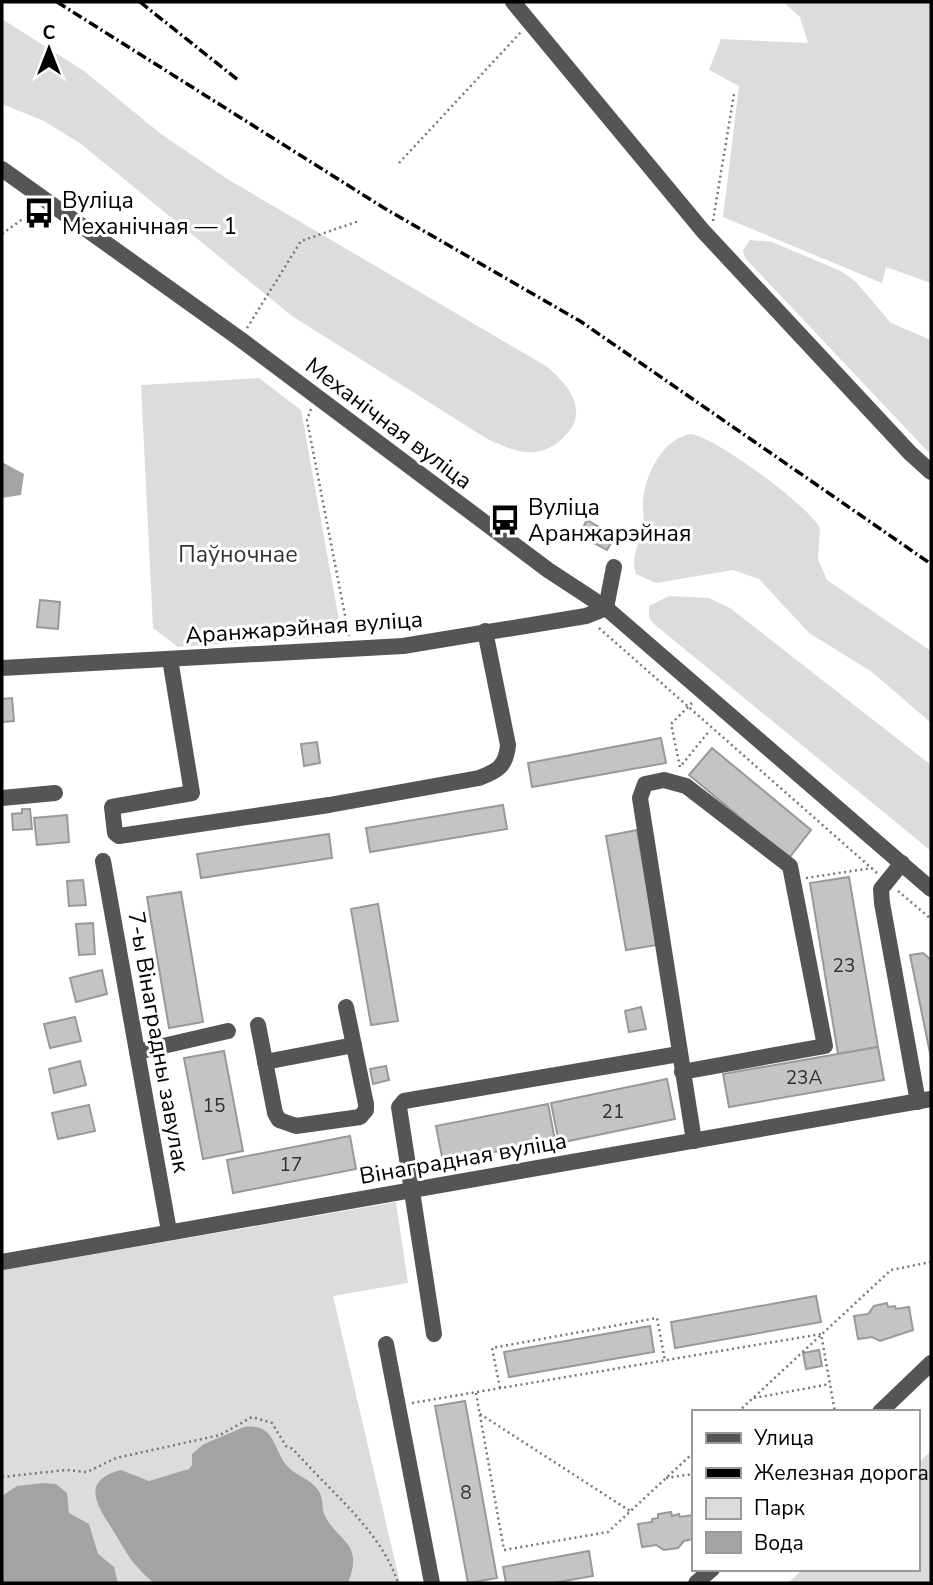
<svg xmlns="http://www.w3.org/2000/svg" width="933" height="1585" font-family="'Nunito Sans',sans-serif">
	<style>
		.green { fill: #dcdcdc }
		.water { fill: #a3a3a3 }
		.building { fill: #c4c4c4; stroke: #999; stroke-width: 2 }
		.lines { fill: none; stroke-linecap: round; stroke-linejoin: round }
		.path { stroke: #777; stroke-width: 2.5; stroke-dasharray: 2 3.5; stroke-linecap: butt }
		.minor { stroke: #555; stroke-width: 16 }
		.rail { stroke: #000; stroke-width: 3.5; stroke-dasharray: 10 3.5 2 3.5; stroke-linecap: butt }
		.labels { text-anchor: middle; stroke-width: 6; stroke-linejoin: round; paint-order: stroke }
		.number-label { font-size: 19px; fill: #313131 }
		.poi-label { font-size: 23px; fill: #000; stroke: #fff; text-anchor: start }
		.street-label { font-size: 23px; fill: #000; stroke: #fff }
		.park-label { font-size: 23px; fill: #333; stroke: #fff }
	</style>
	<rect width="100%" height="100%" fill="#fff"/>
	<!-- green -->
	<g class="green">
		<path d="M783,2H931V283L886,267L882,283L723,217L739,86L709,70L721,39L808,43L800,17Z"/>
		<path d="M2,19L84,71L161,134L229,180L546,366C568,384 591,411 564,437C556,445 547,450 536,452C519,454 504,446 489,440L292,316L81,144L44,121L2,104Z"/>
		<path d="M750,240L772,242L841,271L856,282L891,323L931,340V455L745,258L743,250Z"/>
		<path d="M259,378L301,410L341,631L334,636L178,647L153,628L141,385Z"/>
		<path d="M691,434C715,437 809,506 820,528L818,559L827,580L931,651V723L872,672L809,633L759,579L733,570L656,583L636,574C630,557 640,544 643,527C645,518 642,509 643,500C646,473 663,438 691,434Z"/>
		<path d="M669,596L709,598L730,608L931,765V851L654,624L649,618V606Z"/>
		<path d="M396,1202L408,1283L333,1296L400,1583H2V1270Z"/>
		<path d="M931,1451V1583H788L803,1569H917V1464Z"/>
	</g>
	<!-- water -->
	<g class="water">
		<path d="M2,462L24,474L21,495L2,498Z"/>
		<path d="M244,1427C276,1423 272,1449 288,1467C296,1476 311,1479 318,1490C324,1498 321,1508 325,1516C339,1543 364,1542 348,1583H154C132,1564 129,1557 114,1532C99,1508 78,1481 121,1470L149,1481L189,1469L192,1465V1454L204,1444Z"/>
		<path d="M43,1483L56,1484L67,1493L69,1513L89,1524L98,1554L114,1567L118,1583H2V1496L17,1486Z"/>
	</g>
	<!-- building -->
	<g class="building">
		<path d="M587,520L615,536L607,550L579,535Z"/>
		<path d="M40,600L60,602L58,629L37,627Z"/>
		<path d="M12,698L14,721L2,722V699Z"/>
		<path d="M661,738L666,763L532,787L528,763Z"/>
		<path d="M317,742L320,763L304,766L301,744Z"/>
		<path d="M712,748L811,830L789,858L689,775Z"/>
		<path d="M503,805L507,829L370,852L366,828Z"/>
		<path d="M22,809H30L32,829L13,830L12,814L22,813Z"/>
		<path d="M67,815L69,842L37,845L34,818Z"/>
		<path d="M637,830L657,945L626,950L606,836Z"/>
		<path d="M329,834L332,858L201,878L197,854Z"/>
		<path d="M849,877L878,1047L838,1054L810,883Z"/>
		<path d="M83,880L86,905L69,906L67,881Z"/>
		<path d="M181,892L203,1022L169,1028L147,897Z"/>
		<path d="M378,904L398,1021L371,1025L351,909Z"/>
		<path d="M93,923L95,954L79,955L76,924Z"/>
		<path d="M923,953L931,960V1058L910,955Z"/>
		<path d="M102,970L107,994L76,1002L70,978Z"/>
		<path d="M641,1007L646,1029L629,1032L625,1011Z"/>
		<path d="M75,1017L81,1041L50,1048L44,1024Z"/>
		<path d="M878,1047L884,1080L729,1107L723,1074Z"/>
		<path d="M224,1051L243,1151L203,1159L184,1058Z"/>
		<path d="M80,1061L86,1085L54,1093L49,1069Z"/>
		<path d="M386,1066L389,1080L373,1084L370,1069Z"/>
		<path d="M667,1079L675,1119L559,1143L551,1103Z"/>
		<path d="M548,1104L555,1140L443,1162L436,1126Z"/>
		<path d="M89,1105L95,1131L58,1139L52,1113Z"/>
		<path d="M350,1136L356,1169L233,1193L227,1160Z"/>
		<path d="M816,1296L821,1322L675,1348L671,1322Z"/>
		<path d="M887,1303L888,1307L895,1306L896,1309L909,1307L913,1330L880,1341L872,1337L858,1339L854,1316L868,1314L874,1306Z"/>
		<path d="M650,1326L654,1352L509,1377L504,1352Z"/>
		<path d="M819,1350L822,1366L806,1369L803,1353Z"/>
		<path d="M465,1401L497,1578L468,1583L435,1406Z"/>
		<path d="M671,1512L672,1516L679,1514L680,1517L693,1515V1539L684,1541L678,1548L664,1550L656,1545L642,1547L638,1524L652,1522V1519L658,1518V1514Z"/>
		<path d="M589,1551L593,1576L553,1583H506L503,1567Z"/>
	</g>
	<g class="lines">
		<!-- path -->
		<g class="path">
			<path d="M399,163L521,32"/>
			<path d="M713,221L734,94"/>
			<path d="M2,234L35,210"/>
			<path d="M247,328L301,241L359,221"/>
			<path d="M311,409L307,420L349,636"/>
			<path d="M599,628L877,873"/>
			<path d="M692,703L671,724L680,767L710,730"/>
			<path d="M806,878L872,868"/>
			<path d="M898,891L931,919"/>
			<path d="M500,1388L492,1348L657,1318L665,1361"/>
			<path d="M476,1393L504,1550L608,1532L693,1453"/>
			<path d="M754,1398L830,1384"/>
			<path d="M412,1403L821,1334L835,1412"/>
			<path d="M738,1412L891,1270L931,1262"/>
			<path d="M480,1414L630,1511"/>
			<path d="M2,1477L66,1470L87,1472L116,1458L220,1435L252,1417L272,1423L286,1446L293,1449C328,1490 381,1530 398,1583"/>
			<path d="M666,1478L693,1474"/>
		</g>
		<!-- minor -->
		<g class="minor">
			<path d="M513,2L703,231L910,453L931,472"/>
			<path d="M2,169L240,339L548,570L606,608L931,889"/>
			<path d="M170,659L192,793L112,807L115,833L119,836L329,805L479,778C498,771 506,766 508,745L485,631"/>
			<path d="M2,668L403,646L586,616L606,608L614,567"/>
			<path d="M2,798L55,793"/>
			<path d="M103,861L169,1231"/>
			<path d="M902,863L881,889L882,903L918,1102"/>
			<path d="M258,1025L275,1113L279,1120L296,1126L360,1117L366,1110V1104L346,1007"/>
			<path d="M137,1052L228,1031"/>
			<path d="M265,1062L354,1045"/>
			<path d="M682,1072L825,1046L790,866L686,786L664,780L645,784L640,798L694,1141"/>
			<path d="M2,1262L931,1099"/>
			<path d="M434,1334L399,1107L404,1101L679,1054"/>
			<path d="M386,1344L432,1583"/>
			<path d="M880,1412L931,1363"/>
			<path d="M696,1583L712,1569"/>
		</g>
		<!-- rail -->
		<g class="rail">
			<path d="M57,2L384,208L580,321L931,564"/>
			<path d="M140,2L238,80"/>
		</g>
	</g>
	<!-- icons -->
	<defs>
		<g id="bus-bare" transform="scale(2.415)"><path d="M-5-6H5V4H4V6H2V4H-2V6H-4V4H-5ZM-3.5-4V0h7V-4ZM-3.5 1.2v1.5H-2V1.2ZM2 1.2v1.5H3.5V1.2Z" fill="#000" stroke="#fff" stroke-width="2.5" paint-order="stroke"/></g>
	</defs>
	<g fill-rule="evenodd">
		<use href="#bus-bare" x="39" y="213"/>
		<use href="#bus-bare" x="505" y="520"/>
	</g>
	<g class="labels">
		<!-- number labels -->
		<g class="number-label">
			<text x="844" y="972">23</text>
			<text x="804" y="1084">23А</text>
			<text x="214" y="1112">15</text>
			<text x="613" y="1118">21</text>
			<text x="291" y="1171">17</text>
			<text x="466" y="1499">8</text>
		</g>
		<!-- poi labels -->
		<g class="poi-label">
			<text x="62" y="208">Вуліца<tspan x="62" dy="26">Механічная — 1</tspan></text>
			<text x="528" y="515">Вуліца<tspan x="528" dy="26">Аранжарэйная</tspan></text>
		</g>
		<!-- street labels -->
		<g class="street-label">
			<text transform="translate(389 423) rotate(37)" y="8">Механічная вуліца</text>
			<text transform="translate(304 627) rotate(-4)" y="8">Аранжарэйная вуліца</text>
			<text transform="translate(159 1042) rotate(80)" y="8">7-ы Вінаградны завулак</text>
			<text transform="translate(463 1158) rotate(-10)" y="8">Вінаградная вуліца</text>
		</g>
		<!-- park labels -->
		<g class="park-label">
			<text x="238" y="562">Паўночнае</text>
		</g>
	</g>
	<!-- border -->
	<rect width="933" height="1585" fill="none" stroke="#000000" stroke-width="7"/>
	<!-- legend -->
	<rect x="692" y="1410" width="228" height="161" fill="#ffffff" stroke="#999999" stroke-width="2"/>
	<rect x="706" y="1433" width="35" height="10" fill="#555555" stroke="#999999" stroke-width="2"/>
	<text x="754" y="1445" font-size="21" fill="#000000">Улица</text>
	<rect x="706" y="1468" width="35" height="10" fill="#000000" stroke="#999999" stroke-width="2"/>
	<text x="754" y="1480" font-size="21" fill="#000000">Железная дорога</text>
	<rect x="706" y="1498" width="35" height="21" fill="#dcdcdc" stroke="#999999" stroke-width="2"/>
	<text x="754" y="1515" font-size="21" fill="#000000">Парк</text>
	<rect x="706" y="1532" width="35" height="21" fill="#a3a3a3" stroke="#999999" stroke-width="2"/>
	<text x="754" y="1550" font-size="21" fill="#000000">Вода</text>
	<!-- north arrow -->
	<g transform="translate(49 49)" stroke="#ffffff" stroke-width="5" paint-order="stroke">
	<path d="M0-5L12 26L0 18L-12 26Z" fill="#000000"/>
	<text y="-10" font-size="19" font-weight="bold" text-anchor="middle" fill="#000000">С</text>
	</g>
</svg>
